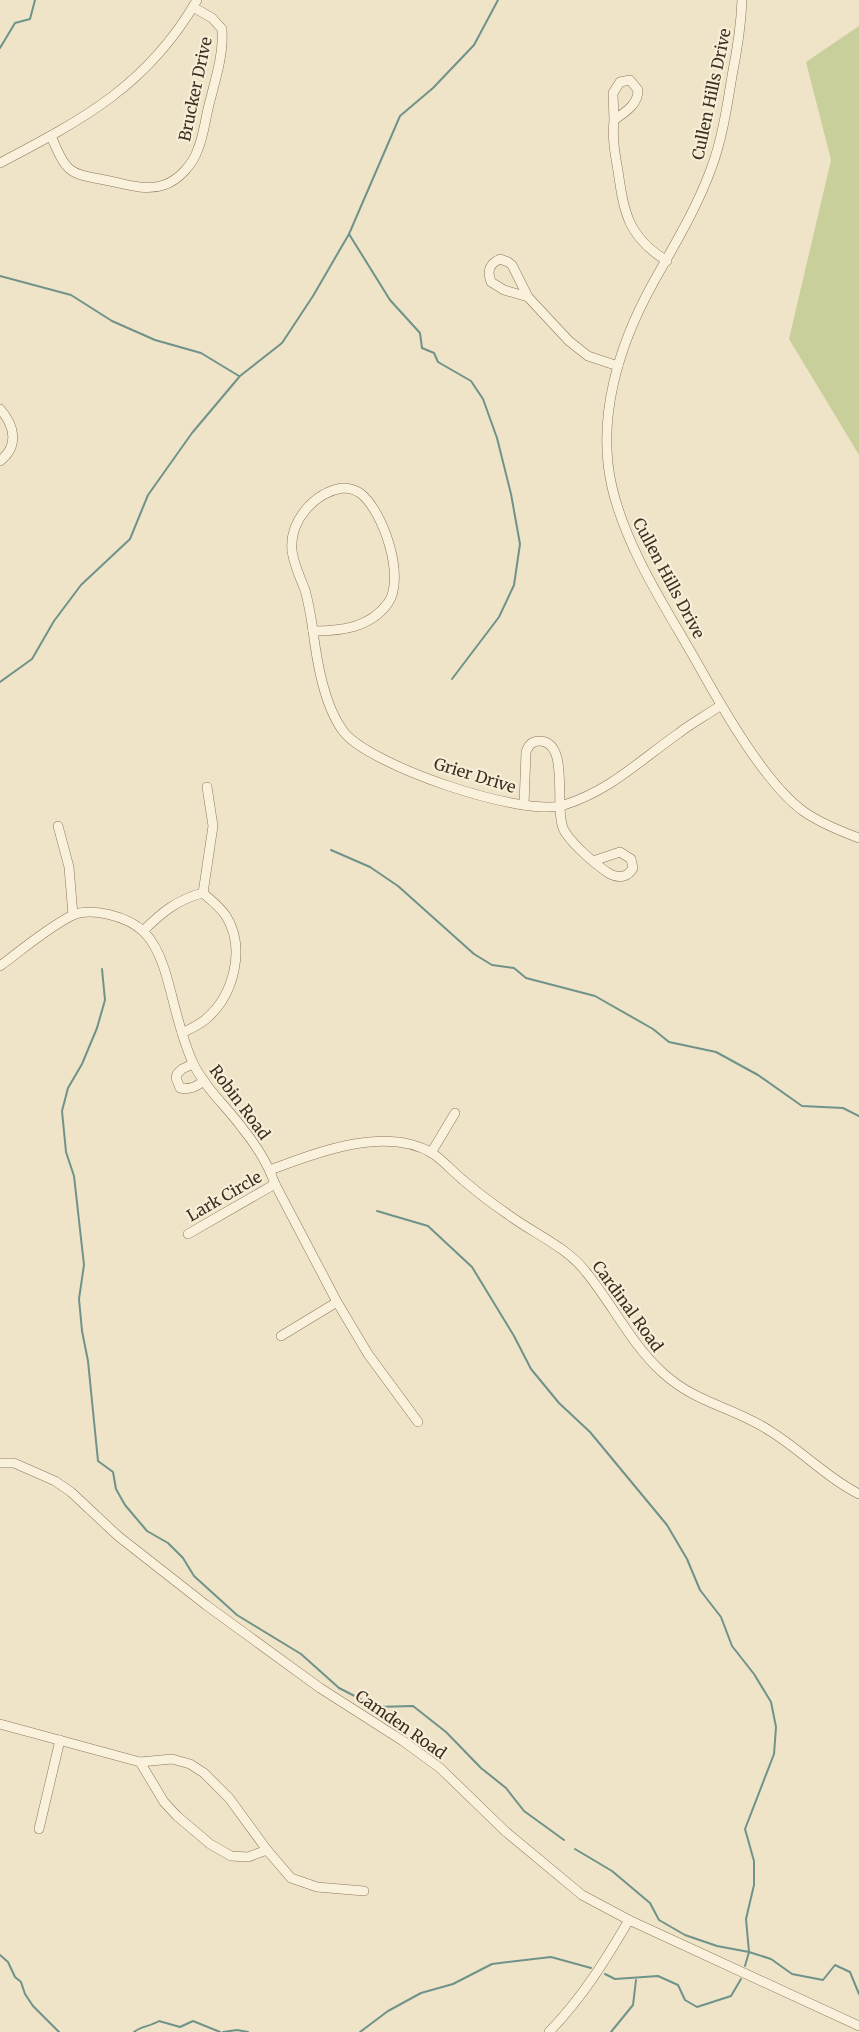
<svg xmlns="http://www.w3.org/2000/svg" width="859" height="2032" font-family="Merriweather,serif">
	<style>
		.green { fill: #c9cf9b }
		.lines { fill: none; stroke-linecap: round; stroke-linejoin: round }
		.stream { stroke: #6f938a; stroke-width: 2 }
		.street-casing { stroke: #8d765c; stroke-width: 10 }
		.street { stroke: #faf1dc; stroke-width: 9 }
		.labels { text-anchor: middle; stroke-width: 4.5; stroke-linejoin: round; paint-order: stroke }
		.street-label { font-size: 16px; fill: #3d2e20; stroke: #f7eed8 }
	</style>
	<rect width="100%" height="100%" fill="#f0e4c8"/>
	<!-- green -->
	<path class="green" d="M859,26V455L789,339L831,160L806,62Z"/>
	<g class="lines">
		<!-- stream -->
		<g class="stream">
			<path d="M0,48L15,23L30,19L35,0"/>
			<path d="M349,234L390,300L420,333L422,348L434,353L438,362L471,381L483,399L497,438L511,494L520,544L514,585L499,617L452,679"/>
			<path d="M0,276L71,295L112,321L155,340L201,353L239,376"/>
			<path d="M0,682L32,659L54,621L81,585L130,539L148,495L192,433L240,376L282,343L313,296L349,234L400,116L433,88L474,45L498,0"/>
			<path d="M331,850L370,867L398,886L474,954L492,965L514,968L526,978L595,996L653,1029L669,1042L716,1052L758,1075L802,1106L843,1108L859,1116"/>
			<path d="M102,969L105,1000L97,1028L82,1064L68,1088L62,1111L66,1152L74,1176L84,1265L79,1299L82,1331L88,1361L98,1461L113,1472L116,1489L125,1505L147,1531L168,1543L183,1558L194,1576L237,1615L301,1654L339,1688L376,1707L413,1706L446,1732L481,1768L506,1788L524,1811L564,1840"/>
			<path d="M377,1211L428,1226L472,1267L514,1336L531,1369L559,1403L590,1432L667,1525L687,1559L700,1590L721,1617L732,1646L754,1674L771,1702L776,1727L774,1754L745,1829L754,1861V1885L746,1919L749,1952L717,1946L685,1935L659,1920L650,1903L612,1871L575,1849"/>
			<path d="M0,1955L8,1962L15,1977L21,1982L25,1994L33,2006L59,2032"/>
			<path d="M745,1966L749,1952L771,1959L792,1974L823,1980L835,1965L850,1972L859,1994"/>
			<path d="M605,1974L615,1979L658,1976L678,1985L685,2000L697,2007L731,1996L741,1979"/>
			<path d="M134,2032C139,2027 151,2026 159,2021L180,2027L193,2021L220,2032"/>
			<path d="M223,2032L237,2030L248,2032"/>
			<path d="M360,2032L388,2011L421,1993L453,1984L492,1964L551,1957L591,1968"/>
			<path d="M611,2032L633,2005L636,1980"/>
		</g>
		<!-- street casing -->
		<g class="street-casing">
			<g id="street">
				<path d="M742,0C741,26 737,51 732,76C727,107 722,140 711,169C696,210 673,247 652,285C619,345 596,418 612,487C627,551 668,611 700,668C723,709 765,783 803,811C820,823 840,831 859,838"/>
				<path d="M614,120L613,93L620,82L630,80L638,90C638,105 625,112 614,120C612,138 615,154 618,171C624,213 628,237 667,261"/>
				<path d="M51,136C68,176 69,173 110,181C128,185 147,191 164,185C179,180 193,164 198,149C203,137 205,122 208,109C214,83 224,56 222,29L212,18L193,7"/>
				<path d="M0,163C84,119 148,85 197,0"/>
				<path d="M528,297L504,290L491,282C487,271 489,264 500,259L508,262L512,265L528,297L569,341L588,356L618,366"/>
				<path d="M0,409C15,426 19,446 0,461"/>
				<path d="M342,488C348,488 354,489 360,493C383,510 406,578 388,603C370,628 341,631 313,631C311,617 309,604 305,590C300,577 294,565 292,551C289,521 314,493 342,488Z"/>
				<path d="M313,631C317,662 324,705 343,731C368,765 523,818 564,805C611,790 639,761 679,733C692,723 707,715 721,705"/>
				<path d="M524,805L526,752C528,746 532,741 539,741C572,741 552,812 565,832C574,846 596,865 610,874C620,879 628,877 633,868L631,859L620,852L593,861"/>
				<path d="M58,826L69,867L73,915"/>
				<path d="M203,893L213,826L207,787"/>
				<path d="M143,931C161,913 178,899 203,893C211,900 220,907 226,916C246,948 234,995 206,1019C199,1025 190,1029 182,1033"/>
				<path d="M0,966C23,949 46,929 71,916C91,906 129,917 144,932C153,941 160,956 164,968C174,999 179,1033 193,1063C205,1088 227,1107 243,1129C256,1145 268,1164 275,1184L337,1302L368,1354L418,1422"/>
				<path d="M193,1064L182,1069L177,1074L176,1078L180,1088C190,1090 195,1087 204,1081"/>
				<path d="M431,1153L455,1113"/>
				<path d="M270,1170C315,1153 386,1125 432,1153C443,1160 453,1172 463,1180C477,1192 491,1203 506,1213C532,1233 566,1246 586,1272C613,1305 631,1344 663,1373C697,1404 734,1407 770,1431C801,1450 827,1478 859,1494"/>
				<path d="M188,1234L275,1184"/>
				<path d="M281,1336L337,1302"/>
				<path d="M0,1463H14L55,1481L71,1492L118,1536L206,1605L320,1688L403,1741L440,1768L505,1831L582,1895L629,1920L859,2026"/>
				<path d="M0,1724L140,1762L172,1759L190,1764L204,1773L229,1798L267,1850L291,1878L317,1887L364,1891"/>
				<path d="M140,1762L164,1802L177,1816L210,1844L231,1856L248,1857L267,1850"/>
				<path d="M39,1829L60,1740"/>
				<path d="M549,2032C582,1998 605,1961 629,1920"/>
			</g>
		</g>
		<!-- street -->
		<use href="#street" class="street"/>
	</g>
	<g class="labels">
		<!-- street labels -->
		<g class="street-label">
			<text transform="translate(195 89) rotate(-78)" y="6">Brucker Drive</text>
			<text transform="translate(711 94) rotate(-78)" y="6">Cullen Hills Drive</text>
			<text transform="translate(669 578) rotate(62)" y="6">Cullen Hills Drive</text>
			<text transform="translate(475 775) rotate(17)" y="6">Grier Drive</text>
			<text transform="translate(240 1102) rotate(53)" y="6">Robin Road</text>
			<text transform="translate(224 1196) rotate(-30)" y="6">Lark Circle</text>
			<text transform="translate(628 1306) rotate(54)" y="6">Cardinal Road</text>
			<text transform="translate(401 1724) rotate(35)" y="6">Camden Road</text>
		</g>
	</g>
</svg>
